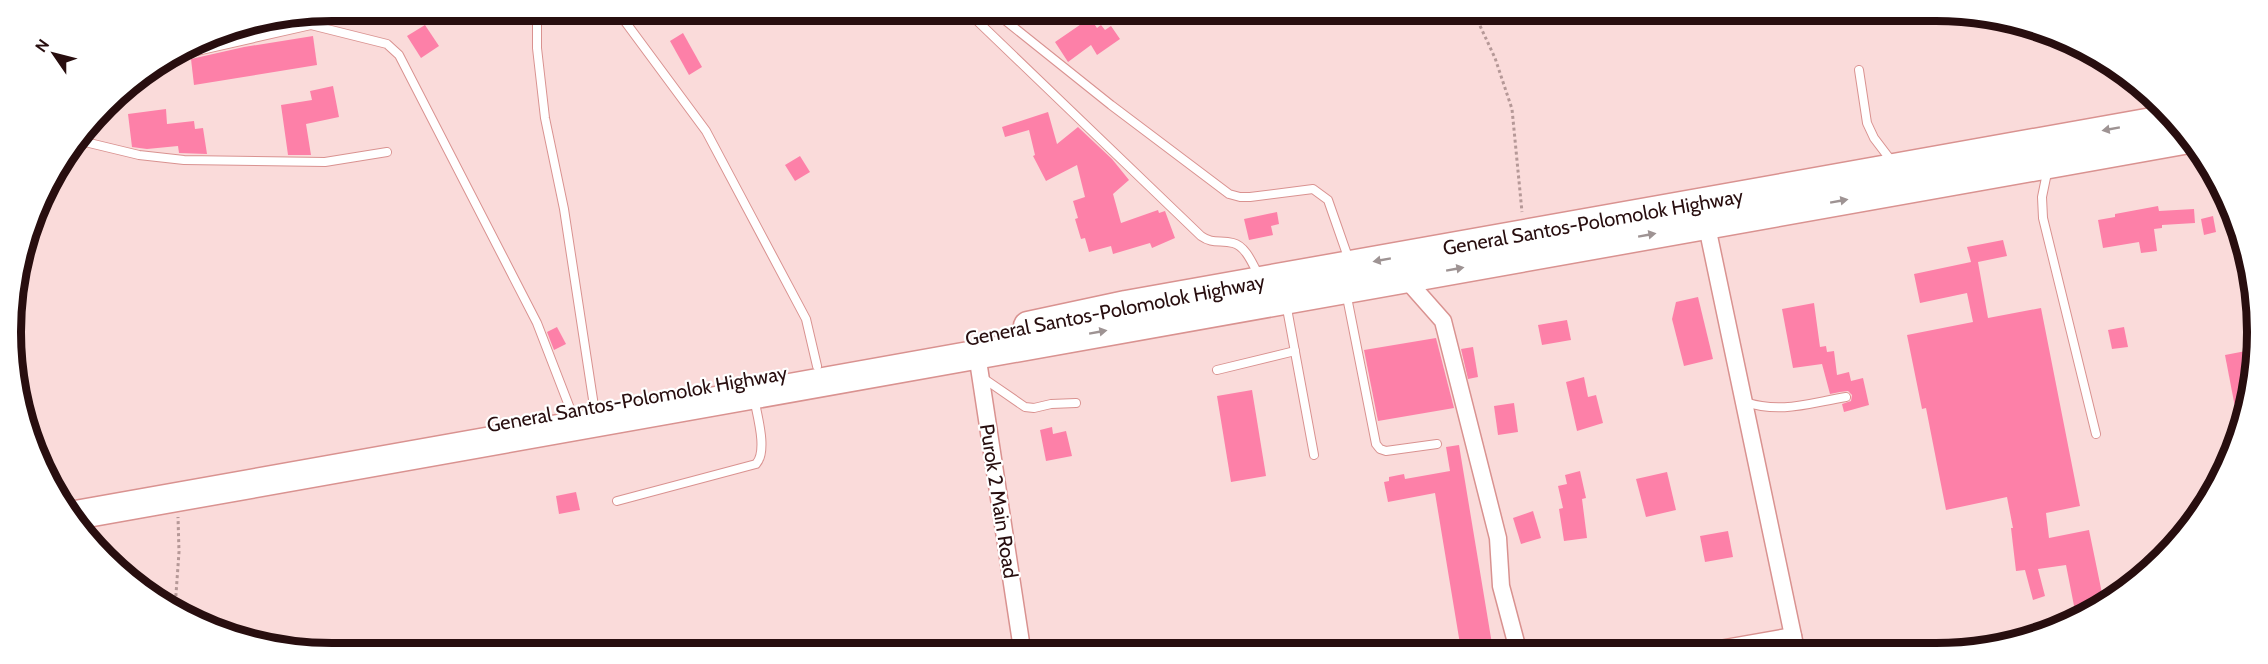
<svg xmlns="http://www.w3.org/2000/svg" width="2268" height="664" font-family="Cabin,sans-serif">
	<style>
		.building { fill: #fd80a8 }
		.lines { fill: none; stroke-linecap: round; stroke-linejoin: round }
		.lane-casing { stroke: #d99290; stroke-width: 10 }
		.street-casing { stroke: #d99290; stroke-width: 19 }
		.highway-casing { stroke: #d99290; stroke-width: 31 }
		.path { stroke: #b59897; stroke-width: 3; stroke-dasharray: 3 3; stroke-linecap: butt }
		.lane { stroke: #fff; stroke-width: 8 }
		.street { stroke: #fff; stroke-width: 16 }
		.highway { stroke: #fff; stroke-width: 28 }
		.oneway { fill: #9e9393 }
		.labels { text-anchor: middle; stroke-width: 4.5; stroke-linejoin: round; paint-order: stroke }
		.street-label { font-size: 20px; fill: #280e0f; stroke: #fff }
		.rim { fill: none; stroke: #280e0f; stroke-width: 8 }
	</style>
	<rect width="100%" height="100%" fill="#fadbda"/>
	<!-- building -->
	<g class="building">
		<path d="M1090,18L1097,28L1101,25L1105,30L1111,26L1120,39L1097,55L1091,45L1068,62L1055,42Z"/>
		<path d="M425,25L439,46L421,58L407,36Z"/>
		<path d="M232,30L233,36L192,46L209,35Z"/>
		<path d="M683,33L702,67L689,75L670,41Z"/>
		<path d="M313,36L317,65L194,85L191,59L244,47Z"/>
		<path d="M333,86L339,117L306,124L311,155H288L281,105L312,100L310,91Z"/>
		<path d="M166,109L167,124L194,121L195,129L203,128L207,154L179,153L178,146L147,149L132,147L128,114Z"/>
		<path d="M1048,112L1057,144L1078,127L1112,159L1129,180L1113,194L1121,223L1158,210L1159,213L1165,211L1175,238L1152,248L1150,243L1113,254L1111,246L1089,252L1085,238L1081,239L1075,219L1078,218L1073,201L1085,197L1077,165L1046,181L1033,156L1035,155L1029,130L1005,137L1002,127Z"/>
		<path d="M800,156L810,172L795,181L785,165Z"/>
		<path d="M2158,206L2159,211L2194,209L2195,223L2162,225V228L2154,229L2157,251L2141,253L2139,242L2103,248L2098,220L2115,217V214Z"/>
		<path d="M1277,212L1279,224L1271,226L1273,235L1249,240L1244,219Z"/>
		<path d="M2213,216L2216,232L2204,235L2201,219Z"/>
		<path d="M2003,240L2007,256L1978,262L1988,318L2041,308L2080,506L2046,513L2049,538L2089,530L2104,603L2077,621L2066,565L2038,569L2045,596L2033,600L2025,570L2016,571L2011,528H2013L2007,497L1946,510L1926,408L1922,409L1907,335L1973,322L1967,293L1920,303L1914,274L1971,262L1967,247Z"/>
		<path d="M1698,297L1713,359L1684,366L1672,319L1676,302Z"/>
		<path d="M1814,303L1820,347L1826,346L1827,352L1834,351L1837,375L1849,372L1851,381L1863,378L1869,405L1844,412L1842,404L1851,401L1852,395L1848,391L1840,392L1839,389L1840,392L1830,394L1822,364L1793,368L1782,309Z"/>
		<path d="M1567,320L1571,340L1542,345L1538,325Z"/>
		<path d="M557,327L566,344L554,350L547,332Z"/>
		<path d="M2124,327L2128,347L2112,349L2108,330Z"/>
		<path d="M1436,338L1454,408L1378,421L1364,350Z"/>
		<path d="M1473,347L1478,377L1468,379L1461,349Z"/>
		<path d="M2251,350V395L2239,428L2225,355Z"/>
		<path d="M1584,377L1588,397L1596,395L1603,423L1577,431L1566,382Z"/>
		<path d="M1252,390L1266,476L1231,482L1217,396Z"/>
		<path d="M1514,403L1518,432L1498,435L1494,406Z"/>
		<path d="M1052,427L1053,434L1066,431L1072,456L1046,461L1040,430Z"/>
		<path d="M1459,445L1493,650H1461L1435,493L1388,502L1384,482L1389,481V477L1404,474L1405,479L1450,471L1446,447Z"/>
		<path d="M1580,471L1586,498L1582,499L1587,538L1564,541L1559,509L1563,508L1558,486L1567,484L1565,475Z"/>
		<path d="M1667,472L1676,510L1646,517L1636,479Z"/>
		<path d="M576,492L580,510L559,514L556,496Z"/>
		<path d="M1533,511L1541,538L1521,544L1513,518Z"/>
		<path d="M1728,531L1733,557L1705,562L1700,536Z"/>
	</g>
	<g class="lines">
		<!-- lane casing -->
		<g class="lane-casing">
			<g id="lane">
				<path d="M539,11L537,21V48L545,118L564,209L594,406"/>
				<path d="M618,12L706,131L806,319L817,366"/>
				<path d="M969,13L1201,236C1212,244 1220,240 1233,243C1246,246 1253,265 1259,276"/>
				<path d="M996,13L1111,105L1229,194L1240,197H1250L1313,189L1328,200L1349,260"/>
				<path d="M175,56L311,25L387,44L399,55L537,323L571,411"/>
				<path d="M1859,70L1867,123L1874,138L1893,163"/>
				<path d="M81,141L139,155L184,160L325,162L387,152"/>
				<path d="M2048,168L2042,197L2043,218L2096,434"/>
				<path d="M1346,292L1376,444L1380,449L1386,451L1437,444"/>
				<path d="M1286,303L1314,455"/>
				<path d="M1217,370L1295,351"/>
				<path d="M983,378L1025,407L1034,408L1051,404L1076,403"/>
				<path d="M1745,402C1781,414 1809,403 1846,397"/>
				<path d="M617,501L756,464C768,451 757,415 754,398"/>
			</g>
		</g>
		<!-- street casing -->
		<g class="street-casing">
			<g id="street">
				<path d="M1705,217L1796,650"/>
				<path d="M1405,278L1443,321L1498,538L1501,586L1518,650"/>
				<path d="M977,354L1022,649"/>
				<path d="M1714,650L1793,636"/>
			</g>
		</g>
		<!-- highway casing -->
		<g class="highway-casing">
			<g id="highway">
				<path d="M1028,326L1126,305L2169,119"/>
				<path d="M70,516L2189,139"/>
			</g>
		</g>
		<!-- path -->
		<g class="path">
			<path d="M1475,15L1495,58L1512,109L1522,212"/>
			<path d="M175,608L179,552L178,517"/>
		</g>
		<!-- lane -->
		<use href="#lane" class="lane"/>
		<!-- street -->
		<use href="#street" class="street"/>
		<!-- highway -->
		<use href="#highway" class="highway"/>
	</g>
	<!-- one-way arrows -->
	<defs><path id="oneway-solid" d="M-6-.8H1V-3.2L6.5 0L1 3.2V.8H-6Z" transform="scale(1.5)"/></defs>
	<g class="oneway">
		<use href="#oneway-solid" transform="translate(2111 129) rotate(170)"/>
		<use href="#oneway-solid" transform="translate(1839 201) rotate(-10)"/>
		<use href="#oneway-solid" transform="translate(1647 235) rotate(-10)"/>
		<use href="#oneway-solid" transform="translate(1382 260) rotate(170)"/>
		<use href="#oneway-solid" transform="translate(1455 269) rotate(-10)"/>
		<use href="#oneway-solid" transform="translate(1098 332) rotate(-10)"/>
	</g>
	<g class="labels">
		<!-- street labels -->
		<g class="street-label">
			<text transform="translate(1593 222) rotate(-10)" y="7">General Santos-Polomolok Highway</text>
			<text transform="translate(1115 310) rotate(-11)" y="7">General Santos-Polomolok Highway</text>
			<text transform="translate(637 399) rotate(-10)" y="7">General Santos-Polomolok Highway</text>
			<text transform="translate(999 501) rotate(81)" y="7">Purok 2 Main Road</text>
		</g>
	</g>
	<!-- crop -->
	<path d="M0 0H2268V664H0ZM332 21H1936A311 311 0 0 1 2247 332V332A311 311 0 0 1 1936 643H332A311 311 0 0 1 21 332V332A311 311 0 0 1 332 21Z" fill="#fff" fill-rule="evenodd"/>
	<path class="rim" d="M332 21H1936A311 311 0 0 1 2247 332V332A311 311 0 0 1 1936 643H332A311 311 0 0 1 21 332V332A311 311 0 0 1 332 21Z"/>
	<!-- north arrow -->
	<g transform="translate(54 54) rotate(305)" stroke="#ffffff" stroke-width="4.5" paint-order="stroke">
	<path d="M0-4.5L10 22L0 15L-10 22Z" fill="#280e0f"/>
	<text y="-9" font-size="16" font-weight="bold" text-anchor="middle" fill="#280e0f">N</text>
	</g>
</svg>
